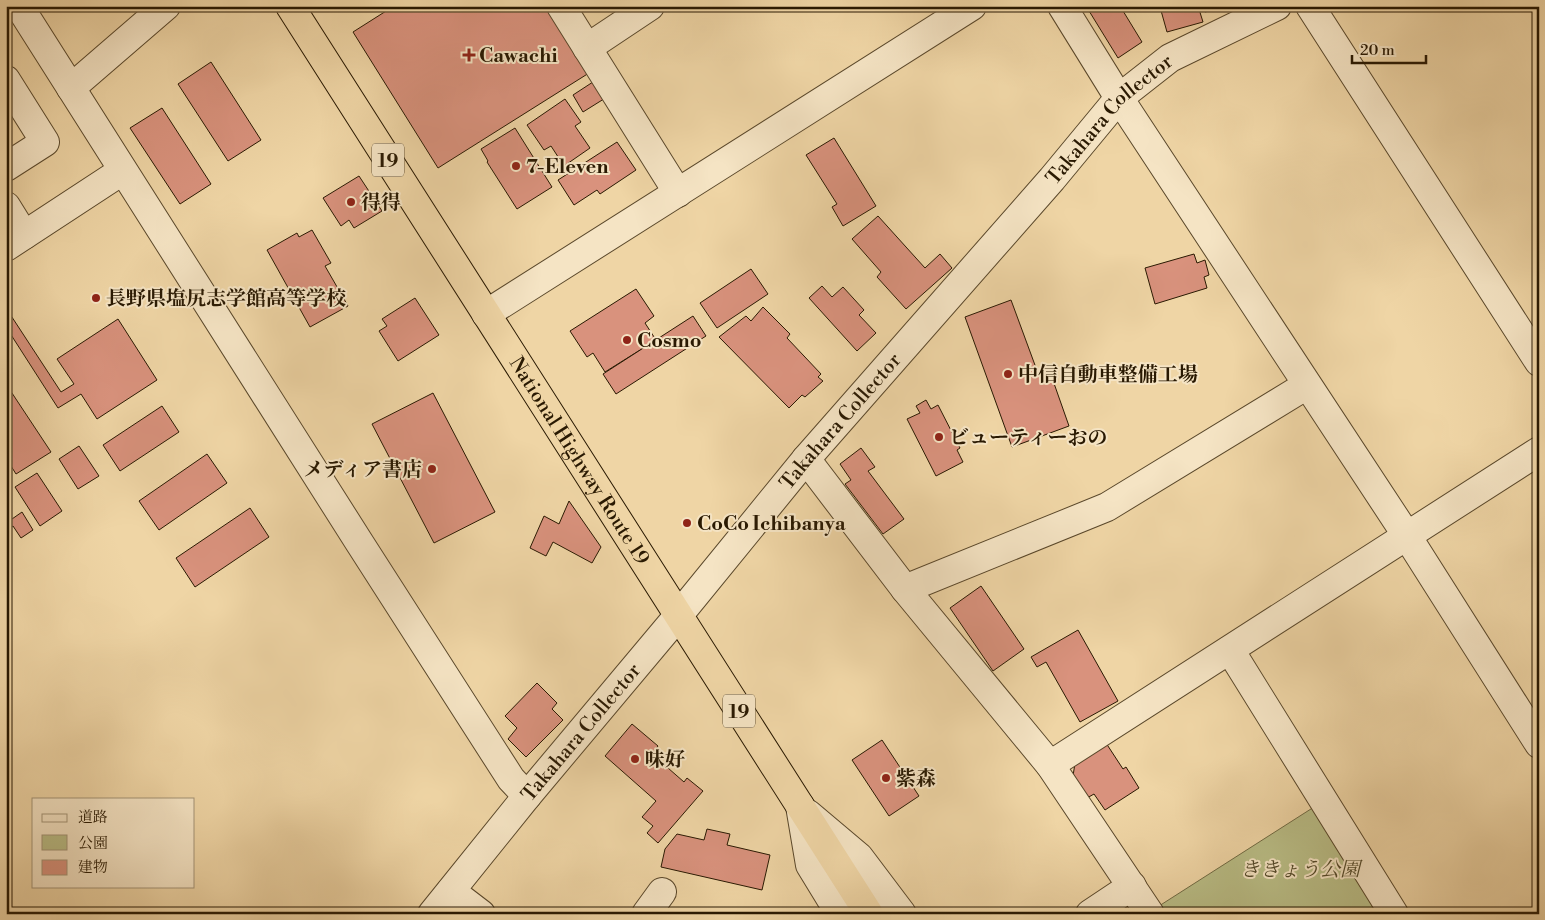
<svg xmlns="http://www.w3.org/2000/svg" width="1545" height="920" font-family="'Libre Bodoni','Noto Serif JP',serif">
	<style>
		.green { fill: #b9bd86; stroke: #716b44 }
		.building { fill: #d9927d; stroke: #291902 }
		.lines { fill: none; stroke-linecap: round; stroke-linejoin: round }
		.minor-casing { stroke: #5a482b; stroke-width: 30 }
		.highway-casing { stroke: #291902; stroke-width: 30 }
		.minor { stroke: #f5e4c4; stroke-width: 28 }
		.highway { stroke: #efd5a5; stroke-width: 28 }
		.poi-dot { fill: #8f2418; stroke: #f5e4c4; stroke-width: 2 }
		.labels { text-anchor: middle; stroke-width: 4; stroke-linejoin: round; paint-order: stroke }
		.shield { fill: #f5e4c4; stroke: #66563c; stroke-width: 1 }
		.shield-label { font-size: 19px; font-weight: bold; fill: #291902 }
		.poi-label { font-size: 20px; font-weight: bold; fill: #291902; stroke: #f5e4c4; text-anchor: start }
		.street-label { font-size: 20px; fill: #291902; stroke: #f5e4c4 }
		.park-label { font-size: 20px; font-style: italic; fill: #544a2a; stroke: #f5e4c4 }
	</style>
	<rect width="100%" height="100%" fill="#efd5a5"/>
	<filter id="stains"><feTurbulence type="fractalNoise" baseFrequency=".004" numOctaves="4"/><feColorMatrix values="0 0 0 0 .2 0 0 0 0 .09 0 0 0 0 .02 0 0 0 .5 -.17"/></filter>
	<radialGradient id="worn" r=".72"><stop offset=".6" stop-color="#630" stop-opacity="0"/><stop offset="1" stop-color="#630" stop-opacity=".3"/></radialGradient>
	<!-- green -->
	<path class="green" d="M1314,807L1382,914H1164L1159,906Z"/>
	<!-- building -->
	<g class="building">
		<path d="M394,6H547L589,73L438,168L353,32Z"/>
		<path d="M1086,6H1120L1142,42L1118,58Z"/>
		<path d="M1154,6H1198L1203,22L1167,32L1160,7L1154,8Z"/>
		<path d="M1204,6H1227L1205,12Z"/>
		<path d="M211,62L261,140L228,161L178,84Z"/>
		<path d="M596,80L607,97L583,112L573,95Z"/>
		<path d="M565,99L581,122L575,126L590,148L564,166L551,146L544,150L527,125Z"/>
		<path d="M162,108L211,184L180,204L130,128Z"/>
		<path d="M515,128L552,187L517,209L487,162L488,161L481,149Z"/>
		<path d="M834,138L876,206L843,226L832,207L837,204L806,155Z"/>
		<path d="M617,142L636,170L600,194L597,190L574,205L558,180Z"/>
		<path d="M359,176L382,211L354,228L349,220L341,226L323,198Z"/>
		<path d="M878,216L925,268L940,254L952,268L906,309L877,277L881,272L852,239Z"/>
		<path d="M312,230L331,263L325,266L348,306L310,327L267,250L297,233L299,237Z"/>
		<path d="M1194,254L1197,263L1205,260L1209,275L1204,277L1207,288L1155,304L1145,268Z"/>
		<path d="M751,269L768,294L717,328L700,303Z"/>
		<path d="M822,286L832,297L843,287L864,310L859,315L876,333L857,351L809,298Z"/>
		<path d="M636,289L654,316L645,323L656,340L605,372L593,353L587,357L570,331Z"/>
		<path d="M415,298L439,335L398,361L379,331L387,326L382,319Z"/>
		<path d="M1011,300L1039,376L1050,372L1069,426L1012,447L965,317Z"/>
		<path d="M763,307L790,334L787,338L821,374L818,377L823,381L805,397L802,395L789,408L719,337L746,316L751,321Z"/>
		<path d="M6,308L61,392L74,384L57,359L118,319L157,380L97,419L81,394L58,408L6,327Z"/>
		<path d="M693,316L706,336L616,394L603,374Z"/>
		<path d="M6,384L51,452L16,474L6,458Z"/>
		<path d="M433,393L495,512L434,543L372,424Z"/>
		<path d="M926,400L931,409L938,405L960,448L957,450L963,462L936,476L907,419L920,413L916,406Z"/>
		<path d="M162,406L179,432L120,471L103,445Z"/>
		<path d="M79,446L99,476L78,489L59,459Z"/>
		<path d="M861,448L875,467L868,471L904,519L883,534L845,484L851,480L840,464Z"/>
		<path d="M207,454L227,483L159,530L139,501Z"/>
		<path d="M37,473L62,511L40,526L15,487Z"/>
		<path d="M569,501L601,547L592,563L553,542L546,556L530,548L544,516L559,524Z"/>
		<path d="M250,508L269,537L195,587L176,558Z"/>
		<path d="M6,509L12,519L22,512L33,530L21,538L13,526L6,530Z"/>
		<path d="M981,586L1024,649L993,671L950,608Z"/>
		<path d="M1078,630L1118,701L1080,722L1046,662L1037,667L1031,657Z"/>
		<path d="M537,683L557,703L552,709L563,720L526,757L508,739L517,728L505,716Z"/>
		<path d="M632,724L658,746L652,754L684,782L687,778L703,791L658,843L647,833L653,826L642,817L656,801L605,756Z"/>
		<path d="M882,740L919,796L889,816L852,760Z"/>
		<path d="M1106,743L1123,769L1126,767L1139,788L1105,810L1094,794L1087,798L1073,776L1075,763Z"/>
		<path d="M707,829L730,834L727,845L770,855L762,890L661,867L665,849L677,834L704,840Z"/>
	</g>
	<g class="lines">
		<!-- minor casing -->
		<g class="minor-casing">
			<g id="minor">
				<path d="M19,6L359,542L511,779L527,796"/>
				<path d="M561,6L678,193"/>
				<path d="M1062,6L1119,98L1407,536L1539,744"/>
				<path d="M1310,6L1539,362"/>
				<path d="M587,48L650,6"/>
				<path d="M6,80L45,142L6,167"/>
				<path d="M71,88L166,6"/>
				<path d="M6,206L24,235"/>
				<path d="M6,247L122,171"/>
				<path d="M486,314L972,6"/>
				<path d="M806,459L905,589L1050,765L1150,914"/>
				<path d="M905,589L1107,507L1307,385"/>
				<path d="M1230,650L1394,914"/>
				<path d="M1050,765L1539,451"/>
				<path d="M800,806L810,865L840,914"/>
				<path d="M808,814L859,857L902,914"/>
				<path d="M451,891L481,914"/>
				<path id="s1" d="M432,914L527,796L678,616L806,459L1052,179L1119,98L1170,58L1277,6"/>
				<path d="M646,914L662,892"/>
				<path d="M1090,914L1132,886"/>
			</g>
		</g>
		<!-- highway casing -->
		<g class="highway-casing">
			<g id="highway">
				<path id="s2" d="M290,6L869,914"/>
			</g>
		</g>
		<!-- minor -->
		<use href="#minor" class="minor"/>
		<!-- highway -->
		<use href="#highway" class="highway"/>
	</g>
	<!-- markers -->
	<g class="poi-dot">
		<path d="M466.5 47.5h5v5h5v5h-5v5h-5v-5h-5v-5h5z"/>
		<circle cx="516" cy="166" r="5"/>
		<circle cx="351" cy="202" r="5"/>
		<circle cx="96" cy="298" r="5"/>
		<circle cx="627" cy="340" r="5"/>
		<circle cx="1008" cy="374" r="5"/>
		<circle cx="939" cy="437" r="5"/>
		<circle cx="432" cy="469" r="5"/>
		<circle cx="687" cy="523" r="5"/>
		<circle cx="635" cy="759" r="5"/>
		<circle cx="886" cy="778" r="5"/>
	</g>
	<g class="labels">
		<!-- shield labels -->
		<g class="shield">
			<rect x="372" y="143.5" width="32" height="33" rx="4"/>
			<rect x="723" y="694.5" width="32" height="33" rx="4"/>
		</g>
		<g class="shield-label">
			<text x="388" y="167">19</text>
			<text x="739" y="718">19</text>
		</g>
		<!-- poi labels -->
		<g class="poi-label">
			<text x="479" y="62">Cawachi</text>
			<text x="526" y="173">7-Eleven</text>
			<text x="361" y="209">得得</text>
			<text x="106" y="305">長野県塩尻志学館高等学校</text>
			<text x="637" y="347">Cosmo</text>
			<text x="1018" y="381">中信自動車整備工場</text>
			<text x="949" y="444">ビューティーおの</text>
			<text x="422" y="476" text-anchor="end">メディア書店</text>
			<text x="697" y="530">CoCo Ichibanya</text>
			<text x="645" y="766">味好</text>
			<text x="896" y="785">紫森</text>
		</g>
		<!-- street labels -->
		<g class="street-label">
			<text dy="7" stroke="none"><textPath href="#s1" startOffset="1045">Takahara Collector</textPath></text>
			<text dy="7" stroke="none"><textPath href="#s1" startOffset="640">Takahara Collector</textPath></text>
			<text dy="7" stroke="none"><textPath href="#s2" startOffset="539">National Highway Route 19</textPath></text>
			<text dy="7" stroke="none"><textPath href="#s1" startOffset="235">Takahara Collector</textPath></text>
		</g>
		<!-- park labels -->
		<g class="park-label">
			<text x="1300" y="876">ききょう公園</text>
		</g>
	</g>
	<!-- margin -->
	<rect width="1545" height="920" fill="none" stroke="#efd5a5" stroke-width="25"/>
	<rect x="8" y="8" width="1530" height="905" fill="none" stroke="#291902" stroke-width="2.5"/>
	<rect x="12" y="12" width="1520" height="895" fill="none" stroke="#291902"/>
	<!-- legend -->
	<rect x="32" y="798" width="162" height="90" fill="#f5e4c4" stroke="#a39376"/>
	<rect x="42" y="814" width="25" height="8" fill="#f5e4c4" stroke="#a39376"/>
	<text x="78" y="822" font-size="15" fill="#291902">道路</text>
	<rect x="42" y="835" width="25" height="15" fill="#b9bd86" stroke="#a39376"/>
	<text x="78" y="848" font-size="15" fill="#291902">公園</text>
	<rect x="42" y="860" width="25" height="15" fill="#d9927d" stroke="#a39376"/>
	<text x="78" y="872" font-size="15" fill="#291902">建物</text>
	<!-- scale -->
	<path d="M1352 55v8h74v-8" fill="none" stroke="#291902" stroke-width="2.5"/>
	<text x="1360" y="55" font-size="15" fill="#291902" stroke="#f5e4c4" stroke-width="4" paint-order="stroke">20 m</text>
	<rect width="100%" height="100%" filter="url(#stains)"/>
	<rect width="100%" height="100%" fill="url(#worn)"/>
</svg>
